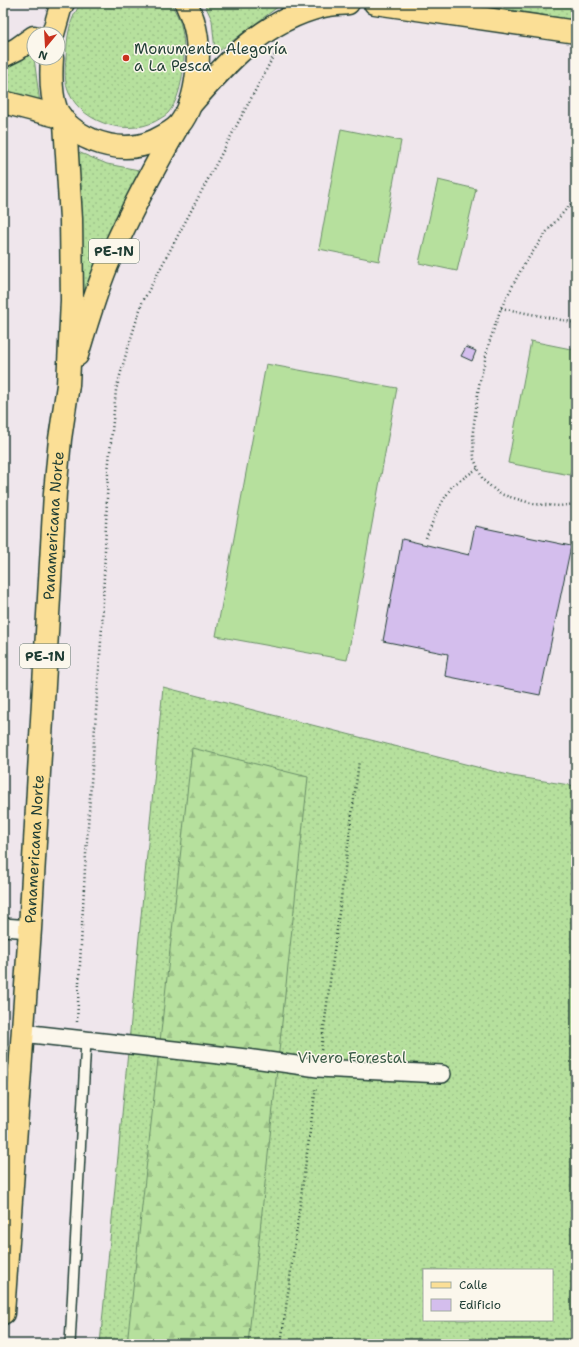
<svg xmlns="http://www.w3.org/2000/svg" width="579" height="1347" font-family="'Shantell Sans',sans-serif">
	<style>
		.grass { fill: url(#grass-dots); stroke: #6a8e68; fill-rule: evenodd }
		.forest { fill: url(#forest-firs); stroke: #6a8e68 }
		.pitch { fill: #b6e09d; stroke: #6a8e68 }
		.building { fill: #d4beed; stroke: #1f3d34 }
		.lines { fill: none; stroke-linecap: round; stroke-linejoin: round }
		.lane-casing { stroke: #1f3d34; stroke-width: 12 }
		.street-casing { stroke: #1f3d34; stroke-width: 20 }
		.primary-casing { stroke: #1f3d34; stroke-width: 25 }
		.highway-casing { stroke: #1f3d34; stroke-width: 25 }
		.path { stroke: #1f3d34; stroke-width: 2.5; stroke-dasharray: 1 3; stroke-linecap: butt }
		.lane { stroke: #fbf7ec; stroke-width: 9 }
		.street { stroke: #fbf7ec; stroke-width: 17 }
		.primary { stroke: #fbdf96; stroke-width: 22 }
		.highway { stroke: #fbdf96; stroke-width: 22 }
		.poi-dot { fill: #c8321e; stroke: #fbf7ec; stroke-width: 1.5 }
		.labels { text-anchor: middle; stroke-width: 3; stroke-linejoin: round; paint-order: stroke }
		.shield { fill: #fbf7ec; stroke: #61756b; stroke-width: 1 }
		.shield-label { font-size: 14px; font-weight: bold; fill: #1f3d34 }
		.poi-label { font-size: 15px; fill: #1f3d34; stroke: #fbf7ec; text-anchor: start }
		.street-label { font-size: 15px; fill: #1f3d34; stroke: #fbf7ec }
		.park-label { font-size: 15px; fill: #3d5e49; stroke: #fbf7ec }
	</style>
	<defs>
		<pattern id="grass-dots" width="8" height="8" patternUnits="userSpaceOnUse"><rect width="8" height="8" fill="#b6e09d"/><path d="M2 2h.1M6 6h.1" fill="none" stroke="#9cc188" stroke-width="1.8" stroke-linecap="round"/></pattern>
		<pattern id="forest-firs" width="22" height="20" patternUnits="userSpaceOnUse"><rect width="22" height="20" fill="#b6e09d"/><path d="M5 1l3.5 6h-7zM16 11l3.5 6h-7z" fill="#9cc188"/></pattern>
	</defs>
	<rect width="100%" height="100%" fill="#efe6ec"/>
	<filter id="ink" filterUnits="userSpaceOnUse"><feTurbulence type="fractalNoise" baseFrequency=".025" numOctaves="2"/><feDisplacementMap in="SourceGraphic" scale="8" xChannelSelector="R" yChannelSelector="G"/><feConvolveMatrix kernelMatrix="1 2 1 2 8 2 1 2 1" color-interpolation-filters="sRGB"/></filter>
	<g filter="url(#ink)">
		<!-- grass -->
		<g class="grass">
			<path d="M82,3H171C173,8 177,14 179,19C188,42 185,94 168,113C166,115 163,117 161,118C132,138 84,125 69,93C64,82 65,69 66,57C67,38 69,17 82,3Z"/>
			<path d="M204,3H283L219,51H215L212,20Z"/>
			<path d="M464,3H566L576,5V20Z"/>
			<path d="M25,54H32L34,58L40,104L3,97V62Z"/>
			<path d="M78,152L107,164L139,170L141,176L89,280L79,314Z"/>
			<path d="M163,687L512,776L576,786V1344H100ZM424,1270H552V1320H424Z"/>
		</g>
		<!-- forest -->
		<path class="forest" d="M192,748L308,777L248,1344H127Z"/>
		<!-- pitch -->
		<g class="pitch">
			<path d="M341,129L401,141L379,261L319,249Z"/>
			<path d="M438,180L476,189L457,271L419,263Z"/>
			<path d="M531,341L576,350V446L570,475L508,463Z"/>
			<path d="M266,364L397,388L347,660L216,636Z"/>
		</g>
		<!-- building -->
		<g class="building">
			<path d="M466,347L476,351L472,361L461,356Z"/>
			<path d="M475,526L571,546L540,695L445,676L448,654L383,641L402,539L469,555Z"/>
		</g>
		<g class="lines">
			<!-- lane casing -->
			<g class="lane-casing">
				<path id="lane" d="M70,1344L86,1040"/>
			</g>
			<!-- street casing -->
			<g class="street-casing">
				<g id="street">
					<path d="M3,927L30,929"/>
					<path d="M22,1033L246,1058L318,1068L442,1074"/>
				</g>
			</g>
			<!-- primary casing -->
			<g class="primary-casing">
				<g id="primary">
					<path d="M375,3L576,32"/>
					<path d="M3,56L17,49L34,37"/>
					<path d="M3,102L61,117"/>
					<path d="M190,105C228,61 264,20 323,6C331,4 340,4 348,3"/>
				</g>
			</g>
			<!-- highway casing -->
			<g class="highway-casing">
				<g id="highway">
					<path d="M53,34L60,9L63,3"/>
					<path d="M52,58C51,73 51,95 56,109C63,124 78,134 92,140C112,148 134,150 154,141C162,137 173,132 179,125C199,100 202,49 193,20C191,14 188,8 186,3"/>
					<path d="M77,355C86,325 95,294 107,265C127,218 151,173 176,129"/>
					<path id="s1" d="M3,1313L30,929L55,493L60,439L68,385L72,300L71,219L65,123"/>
				</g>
			</g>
			<!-- path -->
			<g class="path">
				<path d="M576,198L548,230L523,266L501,308L489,343L479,385L473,431L474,459L483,480L500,494L534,504L559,506L576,504"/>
				<path d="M501,308L576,323"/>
				<path d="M426,538L438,509L452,486L478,468"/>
				<path d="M77,1022L85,868L102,627L108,472L116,390L126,354L142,303L272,59L279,49"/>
				<path d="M321,1050L359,761"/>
				<path d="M281,1344L316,1087"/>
			</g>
			<!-- lane -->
			<use href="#lane" class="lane"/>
			<!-- street -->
			<use href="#street" class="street"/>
			<!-- primary -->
			<use href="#primary" class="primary"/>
			<!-- highway -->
			<use href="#highway" class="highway"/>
		</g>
	</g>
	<!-- markers -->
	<circle class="poi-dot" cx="126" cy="58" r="4"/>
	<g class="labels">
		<!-- shield labels -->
		<g class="shield">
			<rect x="89" y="239" width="50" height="24" rx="3"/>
			<rect x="20" y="644" width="50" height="24" rx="3"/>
		</g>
		<g class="shield-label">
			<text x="114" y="256">PE-1N</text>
			<text x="45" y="661">PE-1N</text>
		</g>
		<!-- poi labels -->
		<g class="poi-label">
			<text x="134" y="54">Monumento Alegoría<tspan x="134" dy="17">a La Pesca</tspan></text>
		</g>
		<!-- street labels -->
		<g class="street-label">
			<text dy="5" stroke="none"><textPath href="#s1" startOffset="789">Panamericana Norte</textPath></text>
			<text dy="5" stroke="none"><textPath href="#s1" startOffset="465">Panamericana Norte</textPath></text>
		</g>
		<!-- park labels -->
		<g class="park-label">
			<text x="352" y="1063">Vivero Forestal</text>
		</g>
	</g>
	<!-- margin -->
	<rect width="579" height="1347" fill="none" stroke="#fbf7ec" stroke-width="16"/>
	<rect x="8" y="8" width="563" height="1331" fill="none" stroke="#1f3d34" stroke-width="1.5" filter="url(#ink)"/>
	<!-- legend -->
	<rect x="423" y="1269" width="130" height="52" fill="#fbf7ec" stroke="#a3ada2"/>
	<rect x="431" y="1282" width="20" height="6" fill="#fbdf96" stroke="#a3ada2"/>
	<text x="459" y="1289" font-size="12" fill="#1f3d34">Calle</text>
	<rect x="431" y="1299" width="20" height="12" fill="#d4beed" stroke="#a3ada2"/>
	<text x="459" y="1309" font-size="12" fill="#1f3d34">Edificio</text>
	<!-- north arrow -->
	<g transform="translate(46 46) rotate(198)"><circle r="19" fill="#fbf7ec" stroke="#a3ada2"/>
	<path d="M0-3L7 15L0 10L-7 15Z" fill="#c8321e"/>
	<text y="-6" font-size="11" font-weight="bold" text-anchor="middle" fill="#1f3d34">N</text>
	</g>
</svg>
